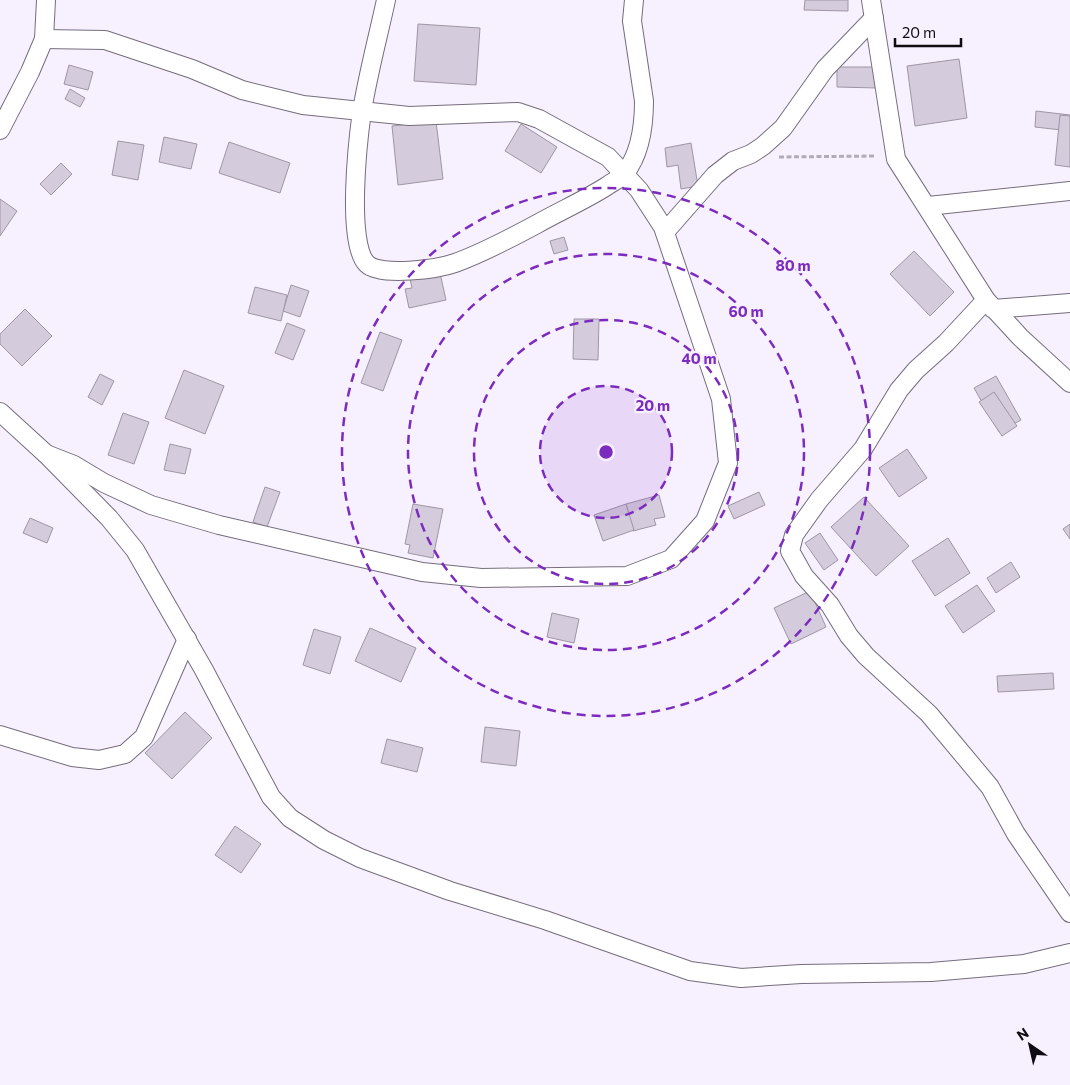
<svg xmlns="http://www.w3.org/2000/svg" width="1070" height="1085" font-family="Commissioner,sans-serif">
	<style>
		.building { fill: #d4ccdc; stroke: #9e96a5 }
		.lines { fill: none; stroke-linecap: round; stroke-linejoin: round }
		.street-casing { stroke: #756d7c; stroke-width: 20 }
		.path { stroke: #b1abb7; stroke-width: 3; stroke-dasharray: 5 2.5; stroke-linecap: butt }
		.street { stroke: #fff; stroke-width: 18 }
		.ring { fill: none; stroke: #7b2cbf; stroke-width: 2.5; stroke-dasharray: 9 6 }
		.centre { fill: #7b2cbf; stroke: #f7f0fe; stroke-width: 2.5 }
		.ring-label { font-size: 15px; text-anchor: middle; font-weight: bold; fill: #7b2cbf; stroke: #f7f0fe; stroke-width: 4.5; stroke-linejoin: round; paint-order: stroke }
	</style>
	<rect width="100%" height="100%" fill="#f7f0fe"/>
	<!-- building -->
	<g class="building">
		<path d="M805,0H848V11L804,10Z"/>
		<path d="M418,24L480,28L476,85L414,81Z"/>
		<path d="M959,59L967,118L915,126L907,66Z"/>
		<path d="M69,65L93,72L88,90L64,84Z"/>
		<path d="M837,67H877V88L837,87Z"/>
		<path d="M70,89L85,98L80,107L65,99Z"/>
		<path d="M1036,111L1070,115V131L1035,127Z"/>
		<path d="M1060,115L1070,116V167L1055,165Z"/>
		<path d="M436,121L443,179L398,185L392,126Z"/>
		<path d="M521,124L557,147L541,173L505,151Z"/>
		<path d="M164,137L197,144L191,169L159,162Z"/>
		<path d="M118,141L144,145L138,180L112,175Z"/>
		<path d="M229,142L290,163L280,193L219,173Z"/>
		<path d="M691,143L698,186L681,189L678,165L667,167L665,148Z"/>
		<path d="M61,163L72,174L51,195L40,184Z"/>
		<path d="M0,199L17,211L0,236Z"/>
		<path d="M564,237L568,250L554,254L550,241Z"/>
		<path d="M914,251L954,292L930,316L890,274Z"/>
		<path d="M440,273L446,300L409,308L405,289L412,288L410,279Z"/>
		<path d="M291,285L309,291L300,317L283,311Z"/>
		<path d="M255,287L287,295L281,321L248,313Z"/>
		<path d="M25,309L52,336L22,366L0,344V334Z"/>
		<path d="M574,319H599L598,360L573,359Z"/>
		<path d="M287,323L305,330L293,360L275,353Z"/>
		<path d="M380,332L402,340L383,391L361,383Z"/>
		<path d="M184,370L224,386L205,434L165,418Z"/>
		<path d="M100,374L114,381L102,405L88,397Z"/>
		<path d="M996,376L1021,420L999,432L974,388Z"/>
		<path d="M994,392L1017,426L1002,436L979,402Z"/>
		<path d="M123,413L149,422L134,464L108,455Z"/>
		<path d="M170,444L191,449L185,474L164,470Z"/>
		<path d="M907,449L927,478L899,497L879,468Z"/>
		<path d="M265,487L280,492L267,527L253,522Z"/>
		<path d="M759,492L765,505L734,519L728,506Z"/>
		<path d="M659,495L665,517L654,519L656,525L633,531L626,504Z"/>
		<path d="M864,497L909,546L876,576L831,527Z"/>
		<path d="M413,504L443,509L433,558L408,553L410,545L405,544Z"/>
		<path d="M626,504L634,530L603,541L594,515Z"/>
		<path d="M30,518L53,528L47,543L23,533Z"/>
		<path d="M1070,524V539L1063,529Z"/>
		<path d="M820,533L838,560L824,570L805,543Z"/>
		<path d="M948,538L970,573L935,596L912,561Z"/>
		<path d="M1011,562L1020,577L996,593L987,578Z"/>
		<path d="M977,585L995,611L963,633L945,606Z"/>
		<path d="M810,591L826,627L791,644L774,608Z"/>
		<path d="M552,613L579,619L574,643L547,637Z"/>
		<path d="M370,628L416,648L401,682L355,661Z"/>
		<path d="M314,629L341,637L330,674L303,665Z"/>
		<path d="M1053,673L1054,689L998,692L997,676Z"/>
		<path d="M185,712L212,738L172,779L145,753Z"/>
		<path d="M485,727L520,731L516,766L481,762Z"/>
		<path d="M387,739L423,748L417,772L381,763Z"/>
		<path d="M235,826L261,844L241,873L215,855Z"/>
	</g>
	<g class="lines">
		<!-- street casing -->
		<g class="street-casing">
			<g id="street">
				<path d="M386,0C378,37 368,74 362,111C358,139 346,244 367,264C381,277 438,269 455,263C483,253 511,238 537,224C560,211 585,200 607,186C612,182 622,178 625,173C640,154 644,124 644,101L632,21L634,0"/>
				<path d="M871,0L896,159L986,300L1020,337L1070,383"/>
				<path d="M44,39L105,40L192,69L242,90L303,105L409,116L518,112L539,119L608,157L639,190L663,227L721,399L728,463L705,521L671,559L627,576L481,578L422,572L219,525L151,505L104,483L74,465L46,454"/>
				<path d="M0,130L30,72L44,39L46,0"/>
				<path d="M928,206L1070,191"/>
				<path d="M665,232L715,175L733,161L751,154L763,146L783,128L825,69L874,18"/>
				<path d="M986,300L946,343L916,370L899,390L863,449L819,500L794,535L790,551L804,576L830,605L849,636L866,656L929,714L990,787L1016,834L1070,913"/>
				<path d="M993,309L1070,303"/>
				<path d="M0,412L46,454L109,518L135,550L204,670L271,797L290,818L324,840L360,858L450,891L545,920L690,971L741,978L801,974L931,972L1024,964L1070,953"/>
				<path d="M0,735L72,757L99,760L125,754L144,737L187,639"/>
			</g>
		</g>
		<!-- path -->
		<path class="path" d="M779,157L875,156"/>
		<!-- street -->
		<use href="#street" class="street"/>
	</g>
	<!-- distance rings -->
	<circle cx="606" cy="452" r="66" fill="#7b2cbf" fill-opacity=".12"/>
	<g class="ring">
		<circle cx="606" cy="452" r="66"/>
		<circle cx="606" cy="452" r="132"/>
		<circle cx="606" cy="452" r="198"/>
		<circle cx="606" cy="452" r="264"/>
	</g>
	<circle cx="606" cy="452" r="8" class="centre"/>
	<g class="ring-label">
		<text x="793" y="271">80 m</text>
		<text x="746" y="317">60 m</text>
		<text x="699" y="364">40 m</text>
		<text x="653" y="411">20 m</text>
	</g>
	<!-- north arrow -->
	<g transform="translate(1030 1045) rotate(326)" stroke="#f7f0fe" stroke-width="4" paint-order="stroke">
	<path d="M0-4L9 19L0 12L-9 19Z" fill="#0e0b11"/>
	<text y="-8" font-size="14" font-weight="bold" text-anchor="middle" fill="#0e0b11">N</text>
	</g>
	<!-- scale -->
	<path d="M895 38v8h66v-8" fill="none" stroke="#0e0b11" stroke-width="2.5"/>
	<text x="902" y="38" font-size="15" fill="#0e0b11" stroke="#f7f0fe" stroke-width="4" paint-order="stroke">20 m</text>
</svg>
